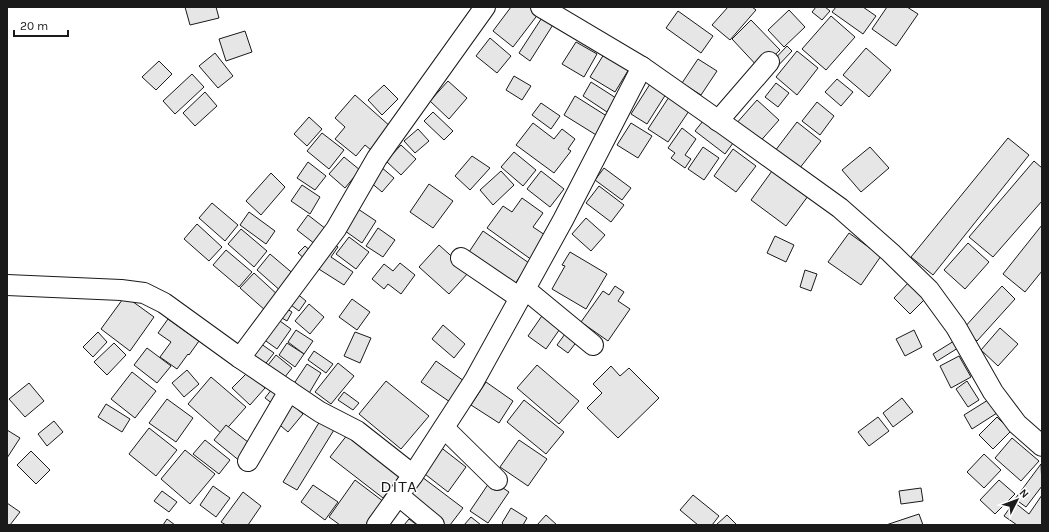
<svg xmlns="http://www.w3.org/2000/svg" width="1049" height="532" font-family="Karla,sans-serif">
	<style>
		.building { fill: #e6e6e6; stroke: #1a1a1a }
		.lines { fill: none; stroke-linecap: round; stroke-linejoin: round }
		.minor-casing { stroke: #1a1a1a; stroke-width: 22 }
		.minor { stroke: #fff; stroke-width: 20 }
		.labels { text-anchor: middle; stroke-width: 3; stroke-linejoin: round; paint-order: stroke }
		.quarter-label { font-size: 17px; letter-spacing: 1px; fill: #1a1a1a; stroke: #fff }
	</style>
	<rect width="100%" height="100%" fill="#fff"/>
	<!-- building -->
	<g class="building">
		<path d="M185,7H216L219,18L190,25Z"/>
		<path d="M511,7H531L539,13L513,47L493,31Z"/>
		<path d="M728,7H752L756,10L730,40L712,25Z"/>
		<path d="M816,7H825L830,11L822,20L812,12Z"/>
		<path d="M836,7H863L876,16L863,34L832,12Z"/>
		<path d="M887,7H907L918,14L896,46L872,29Z"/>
		<path d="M789,10L805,27L784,47L768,30Z"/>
		<path d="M678,11L713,36L701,53L666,28Z"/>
		<path d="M545,13L556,20L530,61L519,53Z"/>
		<path d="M831,16L855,37L826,70L802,49Z"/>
		<path d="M751,20L780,50L760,69L732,39Z"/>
		<path d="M245,31L252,52L226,61L219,39Z"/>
		<path d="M490,38L511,56L497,73L476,56Z"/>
		<path d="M576,42L597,54L584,77L562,64Z"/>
		<path d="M787,46L792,51L773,71L768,66Z"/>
		<path d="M866,48L891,70L869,97L843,75Z"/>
		<path d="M797,51L818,68L797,95L776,77Z"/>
		<path d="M215,53L233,76L218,88L199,66Z"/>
		<path d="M604,54L629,69L615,92L590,77Z"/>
		<path d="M698,59L717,71L701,95L682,83Z"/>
		<path d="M159,61L172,74L156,90L142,77Z"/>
		<path d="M192,74L204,87L175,114L163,101Z"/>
		<path d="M514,76L531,86L522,100L506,90Z"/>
		<path d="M837,79L853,92L841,106L825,92Z"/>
		<path d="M448,81L467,98L449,119L430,101Z"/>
		<path d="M591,82L616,98L607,112L583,96Z"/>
		<path d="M776,83L789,93L778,107L765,97Z"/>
		<path d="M650,84L666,94L647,124L631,114Z"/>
		<path d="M384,85L398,99L382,115L368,100Z"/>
		<path d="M205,92L217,106L195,126L183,113Z"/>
		<path d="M355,95L391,127L371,150L365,145L356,156L335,139L345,127L335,118Z"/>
		<path d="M575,96L613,120L601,138L564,115Z"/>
		<path d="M669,97L689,111L668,142L648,129Z"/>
		<path d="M757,100L779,120L757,145L735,125Z"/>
		<path d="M817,102L834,116L820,135L802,121Z"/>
		<path d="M541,103L560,116L551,129L532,115Z"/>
		<path d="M433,112L453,131L444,140L424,121Z"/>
		<path d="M707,116L736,139L725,154L695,131Z"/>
		<path d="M309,117L322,129L307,146L294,134Z"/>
		<path d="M797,122L821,141L799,169L775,151Z"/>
		<path d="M533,123L554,139L562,129L575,139L568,149L571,151L554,173L516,145Z"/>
		<path d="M631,123L652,136L638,158L617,145Z"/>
		<path d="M682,128L696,139L685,155L691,159L685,168L671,158L675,153L668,148Z"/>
		<path d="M418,129L429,141L415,153L404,141Z"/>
		<path d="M322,133L344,150L329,169L307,151Z"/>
		<path d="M1008,138L1029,155L933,275L911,257Z"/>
		<path d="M401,145L416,159L401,175L386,161Z"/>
		<path d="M703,147L719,158L704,180L688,169Z"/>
		<path d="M870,147L889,168L861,192L842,170Z"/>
		<path d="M733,149L756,166L736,192L714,176Z"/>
		<path d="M514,152L536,170L523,186L501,167Z"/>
		<path d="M472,156L490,168L470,190L455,176Z"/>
		<path d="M344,157L360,170L345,188L329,174Z"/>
		<path d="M1034,161L1042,168V201L993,257L969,237Z"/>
		<path d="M308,162L326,176L315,190L297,178Z"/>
		<path d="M381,167L394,178L382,192L369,181Z"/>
		<path d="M604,168L631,188L622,200L595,180Z"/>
		<path d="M501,171L514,185L493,205L480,190Z"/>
		<path d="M541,171L564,189L550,207L527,189Z"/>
		<path d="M772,171L808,196L786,226L751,200Z"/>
		<path d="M271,173L285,187L261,215L246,201Z"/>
		<path d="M429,184L453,201L433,228L410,212Z"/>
		<path d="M302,185L320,197L310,214L291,201Z"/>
		<path d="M599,186L624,205L611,222L586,203Z"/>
		<path d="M522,198L543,213L533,227L548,237L532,260L487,228L503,206L512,212Z"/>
		<path d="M212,203L238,225L225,241L199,218Z"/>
		<path d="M355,207L376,221L362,243L341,228Z"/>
		<path d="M249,212L275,231L266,244L240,225Z"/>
		<path d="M308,215L326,229L315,244L297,230Z"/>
		<path d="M586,218L605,235L591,251L572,234Z"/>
		<path d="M197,224L222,247L209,261L184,239Z"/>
		<path d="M1042,225V271L1025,292L1003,274Z"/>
		<path d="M378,228L395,240L383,257L366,246Z"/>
		<path d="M241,229L267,251L254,267L228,244Z"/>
		<path d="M483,231L529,263L513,287L467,255Z"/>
		<path d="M849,233L881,256L861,285L828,262Z"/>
		<path d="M775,236L794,245L786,262L767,253Z"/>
		<path d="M349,237L369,252L356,269L336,254Z"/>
		<path d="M331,242L338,247L331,257L353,272L344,285L314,266Z"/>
		<path d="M968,243L989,262L965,289L944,270Z"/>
		<path d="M439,245L469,272L449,294L419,267Z"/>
		<path d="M305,246L313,253L306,260L298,253Z"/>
		<path d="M226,250L252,272L239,287L213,265Z"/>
		<path d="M570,252L607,274L586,309L552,289L565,266L562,265Z"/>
		<path d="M270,254L296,276L282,292L257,270Z"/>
		<path d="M400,263L415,275L401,294L388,284L384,289L372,279L384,264L393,271Z"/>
		<path d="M805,270L817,274L811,291L800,287Z"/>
		<path d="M254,273L279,296L266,311L240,288Z"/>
		<path d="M910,281L926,298L910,314L894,298Z"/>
		<path d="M615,286L624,292L618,301L630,309L608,341L581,322L603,291L609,295Z"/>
		<path d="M1002,286L1015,299L977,341L963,329Z"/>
		<path d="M295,292L306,301L299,311L287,302Z"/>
		<path d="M125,296L154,317L130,351L101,329Z"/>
		<path d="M352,299L370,312L357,330L339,317Z"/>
		<path d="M309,304L324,317L310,334L295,321Z"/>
		<path d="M282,306L292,312L287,321L277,315Z"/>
		<path d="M546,310L564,323L546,349L528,336Z"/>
		<path d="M273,316L291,329L277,349L259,336Z"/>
		<path d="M168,319L199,341L189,355L188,354L177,369L160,357L171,342L158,333Z"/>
		<path d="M443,325L465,344L454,358L432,339Z"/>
		<path d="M570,327L581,336L568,353L557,345Z"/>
		<path d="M1000,328L1018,344L998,366L981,350Z"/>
		<path d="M296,330L313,341L304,354L288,342Z"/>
		<path d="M914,330L922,347L905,356L896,339Z"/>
		<path d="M98,332L107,342L93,357L83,347Z"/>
		<path d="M355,332L371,338L360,363L344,356Z"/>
		<path d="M257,341L274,353L263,367L247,354Z"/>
		<path d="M954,341L958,348L937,361L933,354Z"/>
		<path d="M114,343L126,355L107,375L94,362Z"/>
		<path d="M287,343L304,354L295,367L279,355Z"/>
		<path d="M147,348L171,366L157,383L134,365Z"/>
		<path d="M314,351L333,364L326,373L308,360Z"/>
		<path d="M276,355L292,368L281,382L265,369Z"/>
		<path d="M959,356L971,377L951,388L940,366Z"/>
		<path d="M436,361L464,381L450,402L421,382Z"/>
		<path d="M338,363L354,376L331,404L315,392Z"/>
		<path d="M307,364L321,373L308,395L293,385Z"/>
		<path d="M537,365L579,401L559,424L517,388Z"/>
		<path d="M611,366L620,376L629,368L659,398L618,438L587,408L602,393L593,384Z"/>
		<path d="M187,370L199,384L184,397L172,383Z"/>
		<path d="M132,372L156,391L135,418L111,399Z"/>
		<path d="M248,372L265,388L250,405L232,388Z"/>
		<path d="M211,377L246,407L222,434L188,404Z"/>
		<path d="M386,381L429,416L401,449L359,414Z"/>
		<path d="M967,381L979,400L968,407L956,389Z"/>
		<path d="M486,382L513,401L499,423L471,405Z"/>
		<path d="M29,383L44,401L25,417L9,399Z"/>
		<path d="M272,389L280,394L273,404L265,398Z"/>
		<path d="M344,392L359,403L353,410L338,400Z"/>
		<path d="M902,398L913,412L893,427L883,413Z"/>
		<path d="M167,399L193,418L176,442L149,423Z"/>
		<path d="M524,400L564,432L546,454L507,422Z"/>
		<path d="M988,400L997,413L972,429L964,415Z"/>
		<path d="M289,402L303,414L288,432L274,420Z"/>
		<path d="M106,404L130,419L122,432L98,417Z"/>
		<path d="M323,416L337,425L297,490L283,482Z"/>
		<path d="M878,417L889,431L869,446L858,432Z"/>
		<path d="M997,417L1011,431L993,449L979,435Z"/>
		<path d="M54,421L63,432L47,446L38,434Z"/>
		<path d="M226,425L253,446L241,462L214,440Z"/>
		<path d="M149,428L177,450L156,476L129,454Z"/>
		<path d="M7,430L20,438L7,458Z"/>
		<path d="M351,430L404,470L383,498L330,457Z"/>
		<path d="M1012,438L1039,461L1021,481L995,458Z"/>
		<path d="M205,440L230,460L219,474L193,454Z"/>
		<path d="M519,440L547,459L528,486L500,467Z"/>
		<path d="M439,446L466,467L448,492L421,471Z"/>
		<path d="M185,450L215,474L190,504L161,479Z"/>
		<path d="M31,451L50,470L36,484L17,465Z"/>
		<path d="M984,454L1001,470L984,488L967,472Z"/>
		<path d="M1041,464L1042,486L1026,507L1015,499Z"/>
		<path d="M422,477L463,508L450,525H444L407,497Z"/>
		<path d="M355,480L388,505L374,525H340L329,517Z"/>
		<path d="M491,480L509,492L488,523L470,511Z"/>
		<path d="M999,480L1015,494L995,514L980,500Z"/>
		<path d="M313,485L338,502L325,520L301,502Z"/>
		<path d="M213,486L230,498L216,517L200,505Z"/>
		<path d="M921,488L923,501L901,504L899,491Z"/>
		<path d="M162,491L177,502L169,512L154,501Z"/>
		<path d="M243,492L261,506L248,525H226L221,522Z"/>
		<path d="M693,495L719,516L712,525H698L680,510Z"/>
		<path d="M1042,495V525H1017L1004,516L1014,502L1029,514Z"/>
		<path d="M7,503L20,512L10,525H7Z"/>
		<path d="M511,508L527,518L523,525H504L502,523Z"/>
		<path d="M919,514L923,525H886Z"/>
		<path d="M546,515L557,525H537Z"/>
		<path d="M727,515L737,525H716Z"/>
		<path d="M471,517L481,525H464Z"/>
		<path d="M167,519L175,525H163Z"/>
		<path d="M409,519L417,525H404Z"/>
	</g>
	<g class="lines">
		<!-- minor casing -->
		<g class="minor-casing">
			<g id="minor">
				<path d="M541,7L642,67L726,126L840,208L891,253L929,290L956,327L993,392L1017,424L1042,446"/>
				<path d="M718,121L769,62"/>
				<path d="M461,258L520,298"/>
				<path d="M7,285L121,290L144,293L164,303L240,358L320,412L357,431L413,475"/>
				<path d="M525,289L593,345"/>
				<path d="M240,358L336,229L377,158L485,7"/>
				<path d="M444,428L497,480"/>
				<path d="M248,461L289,391"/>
				<path d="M399,496L434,525"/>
				<path d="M377,525L413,475L474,381L563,220L642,67"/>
			</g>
		</g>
		<!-- minor -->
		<use href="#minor" class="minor"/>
	</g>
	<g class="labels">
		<!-- quarter labels -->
		<g class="quarter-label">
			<text x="399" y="492">DITA</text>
		</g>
	</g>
	<!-- border -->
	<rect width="1049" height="532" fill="none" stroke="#1a1a1a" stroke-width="16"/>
	<!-- north arrow -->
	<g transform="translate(1017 500) rotate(48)" stroke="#ffffff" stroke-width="3" paint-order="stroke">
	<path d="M0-3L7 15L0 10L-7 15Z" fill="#1a1a1a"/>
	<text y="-6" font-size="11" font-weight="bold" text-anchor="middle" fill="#1a1a1a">N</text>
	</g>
	<!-- scale -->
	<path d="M14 30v6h54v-6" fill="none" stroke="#1a1a1a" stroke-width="2"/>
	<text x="20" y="30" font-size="12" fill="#1a1a1a" stroke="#ffffff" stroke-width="3" paint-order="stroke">20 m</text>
</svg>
